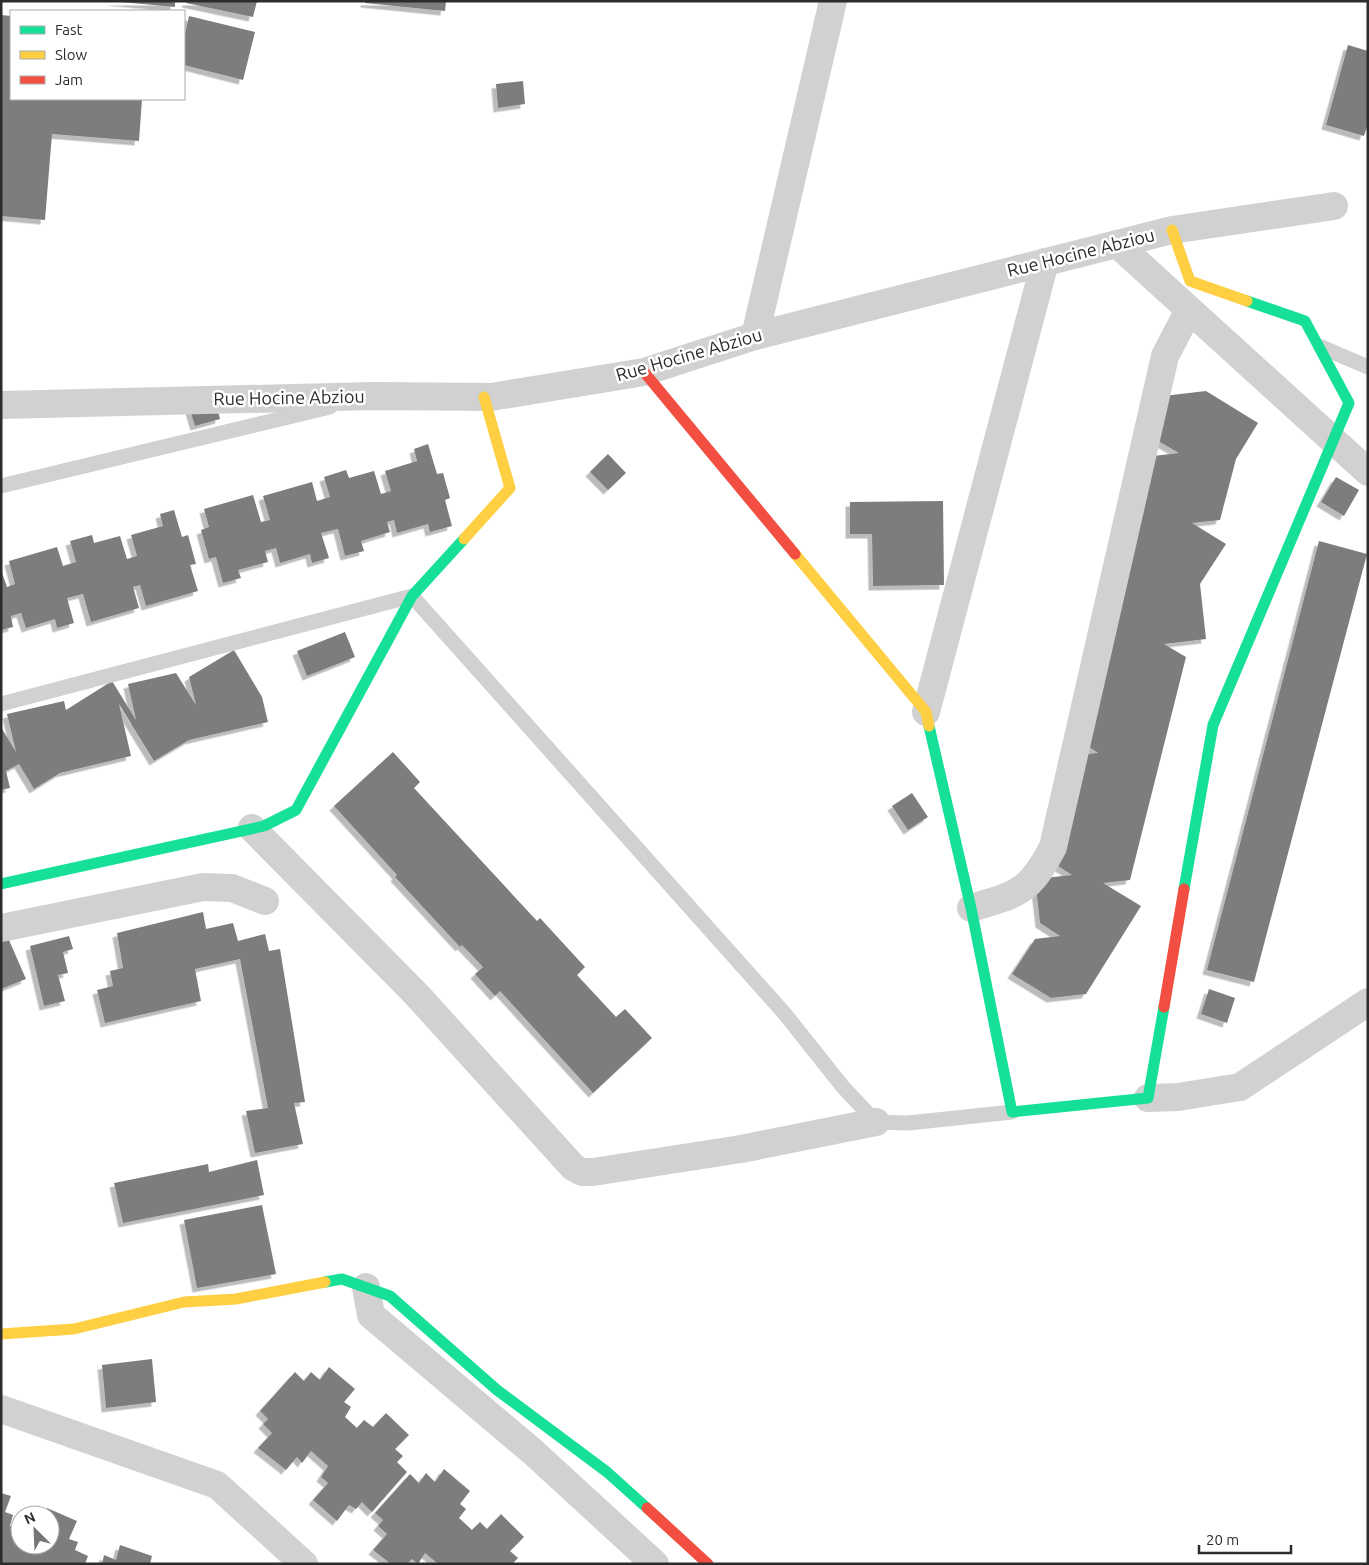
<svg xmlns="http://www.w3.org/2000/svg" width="1369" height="1565" font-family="Ubuntu,sans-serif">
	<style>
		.building { fill: #7d7d7d; filter: url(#shadow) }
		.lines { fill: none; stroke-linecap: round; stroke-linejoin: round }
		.lane { stroke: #d1d1d1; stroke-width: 15 }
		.street { stroke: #d1d1d1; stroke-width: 28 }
		.fast { stroke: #16e098; stroke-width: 11 }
		.slow { stroke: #ffcf43; stroke-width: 11 }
		.jam { stroke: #f24e42; stroke-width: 11 }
		.labels { text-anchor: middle; stroke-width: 5; stroke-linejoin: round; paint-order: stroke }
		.street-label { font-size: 18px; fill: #2c2c2c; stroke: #fff }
	</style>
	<defs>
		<filter id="shadow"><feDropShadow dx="-4.5" dy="4.5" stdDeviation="0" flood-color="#0004"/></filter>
	</defs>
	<rect width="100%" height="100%" fill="#fff"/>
	<!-- building -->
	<g class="building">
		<path d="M110,1H175V7Z"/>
		<path d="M187,1H257L253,17L186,3Z"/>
		<path d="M365,1H446L445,11L365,3Z"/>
		<path d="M1,15L11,16V99H142L139,141L52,134L45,220L1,216Z"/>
		<path d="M189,16L255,32L243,80L184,65V39Z"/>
		<path d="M1348,45L1368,51V124L1364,136L1326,125Z"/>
		<path d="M523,81L525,104L498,108L496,84Z"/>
		<path d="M1206,391L1258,423L1236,459L1220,520L1192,523L1226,544L1200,584L1206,639L1164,644L1186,657L1130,880L1103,883L1141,906L1086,994L1051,998L1012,974L1035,939L1060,936L1040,923L1035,879L1072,875L1041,855L1067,756L1098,753L1071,735L1153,456L1179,453L1160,442L1155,397Z"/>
		<path d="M214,396L220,419L195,426L188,403Z"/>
		<path d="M428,444L437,474L443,473L450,498L445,500L452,526L430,532L428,524L397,533L394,520L387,522L390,532L361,541L364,551L345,556L338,529L321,533L329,558L312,563L310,554L280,563L276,548L265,551L268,562L238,570L241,578L223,583L216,557L209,559L201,530L209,527L204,509L253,495L261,522L270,520L263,496L312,482L317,501L330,497L324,477L346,470L349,478L374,471L381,494L391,491L385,471L417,461L414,449Z"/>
		<path d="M608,454L626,473L608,490L590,472Z"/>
		<path d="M1336,477L1359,490L1344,516L1321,502Z"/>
		<path d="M943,501L944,585L873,586L872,534H850V502Z"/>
		<path d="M174,510L182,537L188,535L196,564L190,565L198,591L146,606L140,585L133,587L139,608L91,622L83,594L67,598L74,623L57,628L55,619L26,628L21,613L11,616L13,627L1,630V570L7,587L15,584L9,561L57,547L63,566L76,562L70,541L92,535L94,543L120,536L127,559L137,556L131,535L163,526L160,514Z"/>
		<path d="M1319,541L1367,554L1254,982L1207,970Z"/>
		<path d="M345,632L355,657L307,676L297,651Z"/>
		<path d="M234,650L262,697L268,722L189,740L154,761L119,704L131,756L60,773L34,789L19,764L6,771L10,788L1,790V727L16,752L7,714L64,701L66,710L112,681L136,720L128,684L176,673L196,705L189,677Z"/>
		<path d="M393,752L420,782L414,788L537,921L540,918L585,967L577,975L616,1017L625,1009L652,1038L593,1093L500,991L495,996L475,974L483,967L462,945L460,947L395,877L397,875L334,806Z"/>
		<path d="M912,793L928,817L908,830L892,806Z"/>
		<path d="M203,912L206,929L233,923L238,941L265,934L269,951L280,949L305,1102L294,1103L303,1144L255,1153L246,1111L268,1108L240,959L195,969L201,1001L105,1023L97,990L113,986L110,971L123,968L117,933Z"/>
		<path d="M5,931L26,979L1,989V932Z"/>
		<path d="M69,936L73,949L63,952L68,973L58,975L65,1001L44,1006L30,946Z"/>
		<path d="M1209,989L1235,998L1227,1023L1201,1014Z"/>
		<path d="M257,1160L264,1195L123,1223L114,1183L208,1164L209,1172Z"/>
		<path d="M262,1205L276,1274L197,1288L184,1220Z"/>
		<path d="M152,1359L156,1402L106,1408L102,1365Z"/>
		<path d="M329,1367L355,1389L344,1402L351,1407L345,1417L357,1428L364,1420L373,1427L386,1413L409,1435L395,1449L403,1456L397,1462L407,1472L372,1512L362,1502L356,1509L349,1505L337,1521L313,1500L328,1483L321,1477L328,1466L311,1451L302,1463L297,1457L286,1470L258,1448L272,1433L263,1424L268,1419L260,1411L295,1372L304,1381L311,1372L320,1380Z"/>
		<path d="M444,1469L470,1491L460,1504L466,1509L459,1518L472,1530L480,1522L487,1529L501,1514L524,1537L510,1551L518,1558L512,1564H438L425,1553L418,1564L412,1559L407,1564H391L373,1550L387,1534L378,1526L383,1520L375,1513L410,1474L419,1483L426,1473L435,1482Z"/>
		<path d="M1,1493L11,1496L5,1512L13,1515L10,1526L20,1530V1545H50V1515H44L47,1508L77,1521L69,1539L78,1542L75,1550L88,1556L85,1564H1Z"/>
		<path d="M120,1545L152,1556L150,1564H102L104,1555L116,1560Z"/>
	</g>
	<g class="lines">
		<!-- lane -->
		<g class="lane">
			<path d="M1321,347L1368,367"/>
			<path d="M1,486L330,407"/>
			<path d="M1,704L412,596L785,1014L843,1087L876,1122L908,1123L1012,1112"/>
		</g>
		<!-- street -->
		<g class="street">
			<path d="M1117,244L1368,472"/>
			<path d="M755,336L833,1"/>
			<path d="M1,405L374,396L491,397L644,372L755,336L1172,230L1334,206"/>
			<path d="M926,712L1045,262"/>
			<path d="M252,828L417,995L573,1167L582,1172H593L741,1149L876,1122"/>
			<path d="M971,908C1018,894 1029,893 1053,847L1165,356L1189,310"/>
			<path d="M1,928L203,887L232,888L265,901"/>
			<path d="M1148,1098L1178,1097L1240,1087L1368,1002"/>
			<path d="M366,1287L371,1315L533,1452L655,1564"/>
			<path d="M1,1409L217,1485L304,1564"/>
		</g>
		<!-- fast -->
		<g class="fast">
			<path d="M929,726L971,908L1012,1112L1148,1098L1164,1007"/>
			<path d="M1,884L264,826L296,810L412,596L464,539"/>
			<path d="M1184,889L1213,725L1349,403L1305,321L1247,301"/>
			<path d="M325,1282L342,1279L390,1296L497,1390L607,1472L647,1508"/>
		</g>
		<!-- slow -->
		<g class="slow">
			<path d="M1172,230L1190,281L1247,301"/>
			<path d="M464,539L510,488L484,397"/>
			<path d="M795,554L926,712L929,726"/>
			<path d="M1,1334L74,1329L184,1302L236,1299L325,1282"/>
		</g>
		<!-- jam -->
		<g class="jam">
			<path d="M644,372L795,554"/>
			<path d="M1164,1007L1184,889"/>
			<path d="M647,1508L708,1564"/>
		</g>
	</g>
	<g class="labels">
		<!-- street labels -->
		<g class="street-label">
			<text transform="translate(1081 253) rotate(-14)" y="6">Rue Hocine Abziou</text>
			<text transform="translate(689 355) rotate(-16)" y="6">Rue Hocine Abziou</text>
			<text transform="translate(289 398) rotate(-1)" y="6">Rue Hocine Abziou</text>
		</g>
	</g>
	<!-- border -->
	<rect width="1369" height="1565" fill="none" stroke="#2c2c2c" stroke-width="5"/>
	<!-- legend -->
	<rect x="10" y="10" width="175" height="90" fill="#ffffff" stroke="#ababab"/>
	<rect x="20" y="26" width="25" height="8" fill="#16e098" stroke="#ababab"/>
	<text x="55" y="35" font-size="15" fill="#2c2c2c">Fast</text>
	<rect x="20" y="51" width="25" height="8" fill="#ffcf43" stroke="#ababab"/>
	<text x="55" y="60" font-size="15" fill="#2c2c2c">Slow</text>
	<rect x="20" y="76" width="25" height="8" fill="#f24e42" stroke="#ababab"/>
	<text x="55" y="85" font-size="15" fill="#2c2c2c">Jam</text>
	<!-- north arrow -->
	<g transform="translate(35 1530) rotate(336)"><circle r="24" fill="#ffffff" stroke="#ababab"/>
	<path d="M0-4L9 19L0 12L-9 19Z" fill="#767676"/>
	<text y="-8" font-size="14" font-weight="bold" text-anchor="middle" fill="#2c2c2c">N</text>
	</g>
	<!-- scale -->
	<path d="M1199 1545v8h92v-8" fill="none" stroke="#2c2c2c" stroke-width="2.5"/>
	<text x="1206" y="1545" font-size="15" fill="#2c2c2c" stroke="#ffffff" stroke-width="4" paint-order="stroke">20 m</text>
</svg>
